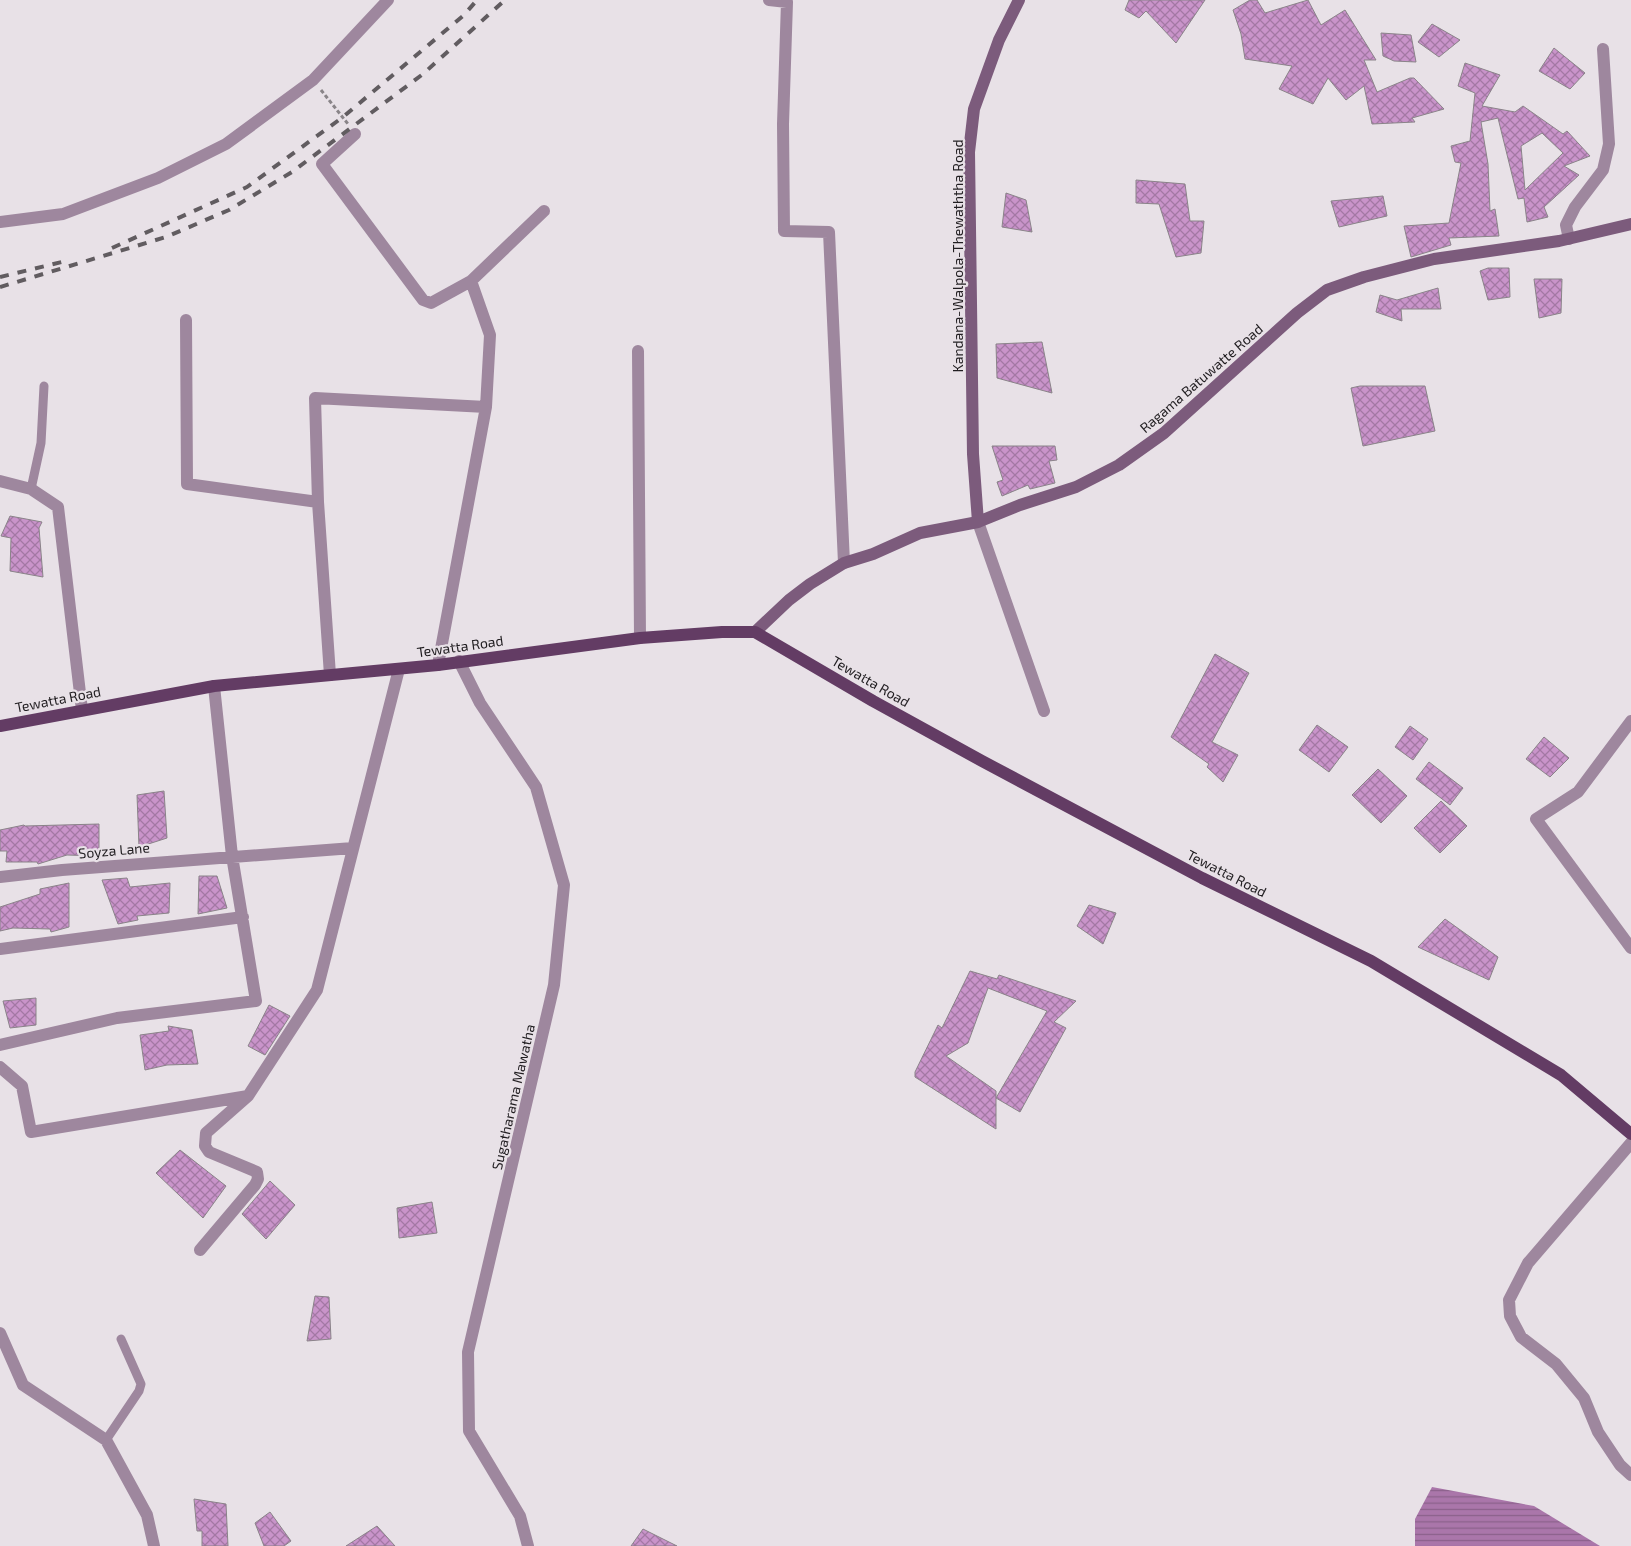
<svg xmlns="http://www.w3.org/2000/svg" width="1631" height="1546" viewBox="0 0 1631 1546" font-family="'Exo 2',sans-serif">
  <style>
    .water { fill: url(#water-rules) }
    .building { fill: url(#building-cross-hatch); stroke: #8a8389; fill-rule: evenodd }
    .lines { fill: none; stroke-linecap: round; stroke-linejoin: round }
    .path { stroke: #898488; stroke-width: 3; stroke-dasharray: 4 2.5; stroke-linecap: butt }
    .lane { stroke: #9e879e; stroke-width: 9 }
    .street { stroke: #9e879e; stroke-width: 12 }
    .secondary { stroke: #7c5b7c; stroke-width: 12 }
    .primary { stroke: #633c64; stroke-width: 12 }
    .rail { stroke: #615c60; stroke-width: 4; stroke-dasharray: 9 9; stroke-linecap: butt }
    .labels { text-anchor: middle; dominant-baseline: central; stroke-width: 4.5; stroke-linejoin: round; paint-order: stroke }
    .street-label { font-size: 14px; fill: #201d20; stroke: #e8e1e7 }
  </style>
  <defs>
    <pattern id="water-rules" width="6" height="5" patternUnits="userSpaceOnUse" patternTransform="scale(1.25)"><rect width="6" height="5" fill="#aa76aa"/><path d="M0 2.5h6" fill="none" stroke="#8a608a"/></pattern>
    <pattern id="building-cross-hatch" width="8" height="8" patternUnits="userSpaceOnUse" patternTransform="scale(1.25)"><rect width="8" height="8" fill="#c994ca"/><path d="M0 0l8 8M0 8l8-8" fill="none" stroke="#a378a4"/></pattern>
  </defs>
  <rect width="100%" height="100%" fill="#e8e1e7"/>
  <path class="water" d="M1432 1487 1534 1506 1600 1546H1415V1519Z"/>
  <path class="building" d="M1129 0H1205L1176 43 1146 11 1139 18 1125 10Z
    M1250 0H1257L1265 13 1308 0 1321 25 1345 10 1376 60H1364L1377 92 1410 78H1414L1444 109 1412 118 1415 122 1372 124 1364 86 1346 100 1328 78 1313 104 1279 89 1292 66 1245 59 1241 34 1233 10Z
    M1432 24 1460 40 1439 57 1418 42Z
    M1381 33 1411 35 1416 62 1394 61 1383 56Z
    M1554 48 1585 73 1570 89 1539 71Z
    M1465 63 1500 75 1482 106 1515 112 1523 106 1563 134 1567 131 1590 156 1564 166 1579 175 1544 207 1548 217 1527 222 1524 198 1518 199 1498 118 1481 122 1488 164 1490 211 1495 209 1499 236 1449 238 1451 245 1411 257 1404 226 1449 223 1461 163 1455 162 1451 146 1470 141 1475 93 1458 86ZM1542 133 1563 153 1525 190 1521 146Z
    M1136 180 1185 184 1190 221H1204L1201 253 1176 257 1159 204 1136 203Z
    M1006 193 1026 200 1032 232 1002 227Z
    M1383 196 1387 216 1339 227 1331 201Z
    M1488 268H1509L1510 297 1488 300 1480 271Z
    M1534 279H1562L1561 313 1539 318Z
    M1438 288 1441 309H1401L1402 321 1376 312 1380 295 1397 300Z
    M1042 342 1052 393 997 378 996 344Z
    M1360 386H1425L1435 431 1363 446 1351 388Z
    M992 446H1055L1057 460 1049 461 1055 483 1030 489 1028 485 1002 496 997 482 1003 480Z
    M10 516 42 522 39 528 43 577 10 571 11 538 1 536Z
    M1215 654 1249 673 1212 742 1238 755 1223 782 1207 767 1209 764 1171 737Z
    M1317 725 1348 747 1329 772 1299 750Z
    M1410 726 1428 739 1413 760 1395 747Z
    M1544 737 1569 758 1550 777 1526 759Z
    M1429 762 1463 788 1450 805 1416 779Z
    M1378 769 1407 796 1381 823 1352 795Z
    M164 791 167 838 139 847 137 795Z
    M1441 801 1467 826 1440 853 1414 828Z
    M99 824V856L67 855 38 864 37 862H6L7 851H0V830L24 825 25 826Z
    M199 876H217L227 908 198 914Z
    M127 878 130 887 170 883 169 913 137 916 138 920 118 924 102 880Z
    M69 883V927L51 932 50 929 13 928 0 931V907L40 894V889Z
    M1089 905 1116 913 1103 944 1077 926Z
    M1445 919 1498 957 1489 980 1418 947Z
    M970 971 997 979 999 975 1076 1001 1054 1022 1066 1028 1020 1112 996 1098 1047 1011 988 988 968 1043 946 1056 996 1091V1129L915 1077V1072L938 1025 942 1028Z
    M36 998V1025L10 1028 3 1001Z
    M269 1005 290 1016 265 1055 248 1046Z
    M168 1026 192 1030 198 1064 167 1065 145 1070 140 1035 169 1031Z
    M180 1150 226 1186 203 1218 156 1173Z
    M270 1181 295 1205 266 1239 242 1214Z
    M432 1202 437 1233 399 1238 397 1208Z
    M315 1296 329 1297 331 1339 307 1341Z
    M194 1499 226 1504 228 1546H202V1531H197Z
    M270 1512 291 1541 284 1546H264L255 1523Z
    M377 1526 395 1546H346Z
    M643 1529 677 1546H631Z"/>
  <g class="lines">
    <path class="path" d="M321 90 348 124"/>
    <path class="lane" d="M31 489 41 443 44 386
      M106 1440 139 1391 141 1384 121 1339"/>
    <path class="street" d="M769 0 787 2 783 124 784 231 829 232 844 563
      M355 134 322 164 423 300 431 303 471 281 490 335 486 407 438 665
      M0 222 63 214 158 178 226 144 313 80 388 0
      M1569 239 1566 225 1575 207 1603 170 1609 144 1603 49
      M471 281 544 211
      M186 320 187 484 318 502 330 675
      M638 351 640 638
      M0 481 31 489 58 507 82 710
      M318 502 315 398 486 407
      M978 522 1044 711
      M459 661 480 703 536 787 564 885 554 985 468 1352 469 1431 520 1516 528 1546
      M1631 721 1578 792 1536 819 1631 948
      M0 877 62 870 353 848
      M0 949 243 917
      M0 1045 117 1018 256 1001 232 856 214 686
      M0 1067 22 1086 31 1132 248 1096 317 990 399 669
      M1631 1143 1528 1263 1509 1300 1510 1316 1521 1337 1556 1364 1584 1398 1598 1432 1620 1465 1631 1475
      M200 1250 255 1185 258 1179 257 1172 209 1152 205 1146 206 1133 248 1096
      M0 1333 23 1385 106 1440 147 1515 154 1546"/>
    <path class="secondary" d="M978 522 973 454 969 152 974 109 999 40 1019 0
      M755 632 789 600 810 584 844 563 873 554 920 533 978 522 1020 505 1076 487 1119 465 1164 433 1297 313 1327 290 1364 277 1434 259 1559 241 1631 224"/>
    <path class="primary" d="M0 726 214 686 438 665 640 638 722 632H755L873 701 982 761 1202 878 1371 961 1561 1075 1631 1134"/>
    <path class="rail" d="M112 248 247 187 343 117 464 15 477 0
      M0 277 66 261
      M0 287 166 237 229 210 292 172 423 74 505 0"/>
  </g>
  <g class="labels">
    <g class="street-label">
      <text transform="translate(957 256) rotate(-90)">Kandana-Walpola-Thewaththa Road</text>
      <text transform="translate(1201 378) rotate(-41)">Ragama Batuwatte Road</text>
      <text transform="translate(460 646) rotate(-8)">Tewatta Road</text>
      <text transform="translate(871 681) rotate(30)">Tewatta Road</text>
      <text transform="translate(58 699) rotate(-11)">Tewatta Road</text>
      <text transform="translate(114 850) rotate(-5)">Soyza Lane</text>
      <text transform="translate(1227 873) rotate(27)">Tewatta Road</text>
      <text transform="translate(513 1097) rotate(-77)">Sugatharama Mawatha</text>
    </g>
  </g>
</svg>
